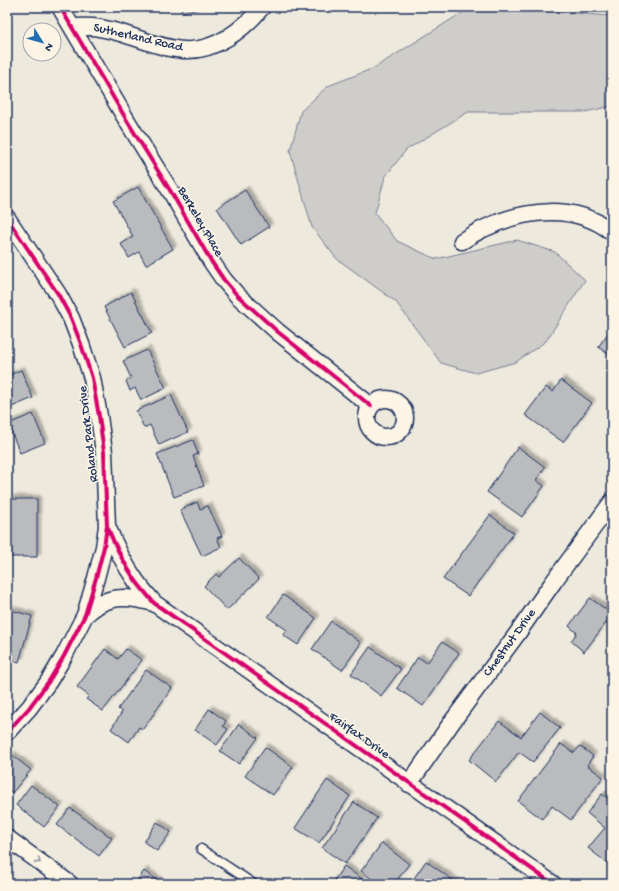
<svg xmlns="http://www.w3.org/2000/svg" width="619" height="891" viewBox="0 0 619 891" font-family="'Gochi Hand',sans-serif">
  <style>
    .green { fill: #cfcdca; stroke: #757e94 }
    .building { fill: #babbbe; stroke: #1b2f5e; filter: url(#shadow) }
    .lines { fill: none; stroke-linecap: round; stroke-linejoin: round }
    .service-casing { stroke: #1b2f5e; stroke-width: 11 }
    .minor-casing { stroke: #1b2f5e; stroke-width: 19 }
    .service { stroke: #fcf5e5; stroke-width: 8 }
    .minor { stroke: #fcf5e5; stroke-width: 16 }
    .cycleway-casing { stroke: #fcf5e5; stroke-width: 6 }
    .cycleway { stroke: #d6006c; stroke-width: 4 }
    .oneway { stroke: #8c92a2 }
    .labels { text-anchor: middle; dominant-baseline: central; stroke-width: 3; stroke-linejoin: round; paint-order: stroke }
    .street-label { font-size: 13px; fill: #1b2f5e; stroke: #fcf5e5 }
  </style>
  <defs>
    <filter id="shadow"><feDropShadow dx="3.5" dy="-3.5" stdDeviation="1" flood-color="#0004"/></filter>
  </defs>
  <rect width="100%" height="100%" fill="#eee9dd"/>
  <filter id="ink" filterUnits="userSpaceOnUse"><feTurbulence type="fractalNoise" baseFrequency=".025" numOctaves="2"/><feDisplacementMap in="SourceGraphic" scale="8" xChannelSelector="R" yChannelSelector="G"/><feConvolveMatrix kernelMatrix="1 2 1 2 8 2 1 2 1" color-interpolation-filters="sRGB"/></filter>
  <g filter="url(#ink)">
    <path class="green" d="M471 7H502L610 16 612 17V106L585 112H468L406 150 385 177 375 213 397 241 436 259 517 240 555 252 585 280 546 341 516 362 476 373 441 363 396 302 336 258 312 227 290 151 301 111 328 86 374 68Z"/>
    <path class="building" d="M181 7H199V9L182 12Z
      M138 187 173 249 146 265 139 252 129 258 121 244 133 237 113 201Z
      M245 190 269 227 241 245 217 208Z
      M131 292 152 333 125 347 104 307Z
      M612 328V357L598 347Z
      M147 350 166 388 141 400 135 388 130 391 126 381 131 378 123 361Z
      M21 370 33 398 7 409V376Z
      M561 380 592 403 563 442 525 415 546 387 553 392Z
      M171 395 188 432 159 445 150 425 144 428 136 411Z
      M33 414 45 443 20 453 8 424Z
      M193 440 198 454 193 456 204 486 174 497 157 454Z
      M518 447 545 467 536 480 544 486 522 517 487 492Z
      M9 499H37V557H10V551H7V534H9Z
      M197 502 200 509 208 506 222 536 217 538 221 547 202 556 180 510Z
      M490 515 514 533 468 596 443 579Z
      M239 558 259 579 227 610 204 586 216 574 219 577Z
      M283 595 316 618 298 645 283 635 287 630 268 617Z
      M590 598 612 614V615L584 652 571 641 577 633 569 626Z
      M7 609 32 616 19 662 7 659Z
      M331 621 361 643 342 670 312 649Z
      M442 642 459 653 423 706 397 688 418 657 427 663Z
      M370 647 401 669 381 696 351 674Z
      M105 649 118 659 126 649 142 660 103 711 86 699 89 696 77 687Z
      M146 670 172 688 143 729 139 727 129 742 111 729 122 712 118 709Z
      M209 709 226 721 223 726 228 729 217 745 195 730Z
      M540 712 560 728 533 762 519 752 496 782 469 760 499 721 521 737Z
      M239 724 258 738 239 764 220 751Z
      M561 744 574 753 580 746 593 756 587 765 603 777 571 820 552 806 542 819 518 801Z
      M265 747 293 767 273 795 245 776Z
      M12 755 31 770 12 793 7 788V761Z
      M327 780 350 796 319 843 295 828Z
      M31 785 60 807 44 827 16 805Z
      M602 794 612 802V867L588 848 605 828 587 813Z
      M354 802 377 818 345 864 322 848Z
      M70 808 112 838 99 856 57 825Z
      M157 822 171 832 157 851 144 842Z
      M382 843 409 864 394 884H378L361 871Z
      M426 861 458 884H410Z
      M344 866 362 879 359 884H333L332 883Z
      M144 871 163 884H135Z"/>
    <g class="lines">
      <defs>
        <path id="service" d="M201 849 254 884"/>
        <path id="minor" d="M60 7 129 124 171 192 211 261 224 280 237 295 278 332 371 406
          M72 27C81 27 90 26 99 28 128 32 155 48 184 50 215 52 244 29 262 7
          M7 218 58 294 71 318 81 344 92 378 99 416 104 452 107 526 104 547 96 578 85 615 64 656 49 681 29 708 7 732
          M462 241C469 237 476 232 483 229 524 209 575 203 612 232
          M367 418a19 19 0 1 1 38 0a19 19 0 1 1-38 0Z
          M107 526C115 546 124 564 136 581 142 589 148 596 154 603L553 884
          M85 615C89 612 93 608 98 605 116 594 135 598 154 603
          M409 784 452 722 517 634 554 581 612 502
          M7 838 70 884"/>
      </defs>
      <use href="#service" class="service-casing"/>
      <use href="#minor" class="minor-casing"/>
      <use href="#service" class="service"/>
      <use href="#minor" class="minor"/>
      <defs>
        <path id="cycleway" d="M60 7 129 124 171 192 211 261 224 280 237 295 278 332 371 406
          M7 218 58 294 71 318 81 344 92 378 99 416 104 452 107 526 104 547 96 578 85 615 64 656 49 681 29 708 7 732
          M107 526C115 546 124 564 136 581 142 589 148 596 154 603L553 884"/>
      </defs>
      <use href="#cycleway" class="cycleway-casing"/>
      <use href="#cycleway" class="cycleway"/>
    </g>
    <defs><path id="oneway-chevron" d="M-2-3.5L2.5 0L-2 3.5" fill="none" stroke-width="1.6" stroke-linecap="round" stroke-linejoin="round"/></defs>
    <use class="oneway" href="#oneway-chevron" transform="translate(38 861) rotate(36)"/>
  </g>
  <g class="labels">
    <g class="street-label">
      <text transform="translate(138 38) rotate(13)">Sutherland Road</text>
      <text transform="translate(200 222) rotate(60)">Berkeley Place</text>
      <text transform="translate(89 434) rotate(-97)">Roland Park Drive</text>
      <text transform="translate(510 643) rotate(-54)">Chestnut Drive</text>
      <text transform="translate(359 736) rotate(35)">Fairfax Drive</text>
    </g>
  </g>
  <rect width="619" height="891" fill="none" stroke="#fcf5e5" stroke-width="24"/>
  <rect x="12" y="12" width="595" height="867" fill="none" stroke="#1b2f5e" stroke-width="1.5" filter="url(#ink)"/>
  <g transform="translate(42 42) rotate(127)"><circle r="19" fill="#fcf5e5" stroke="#a2a6af"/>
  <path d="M0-3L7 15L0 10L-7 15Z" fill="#1f6fb2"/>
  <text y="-6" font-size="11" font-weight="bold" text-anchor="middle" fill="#1b2f5e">N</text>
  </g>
</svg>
